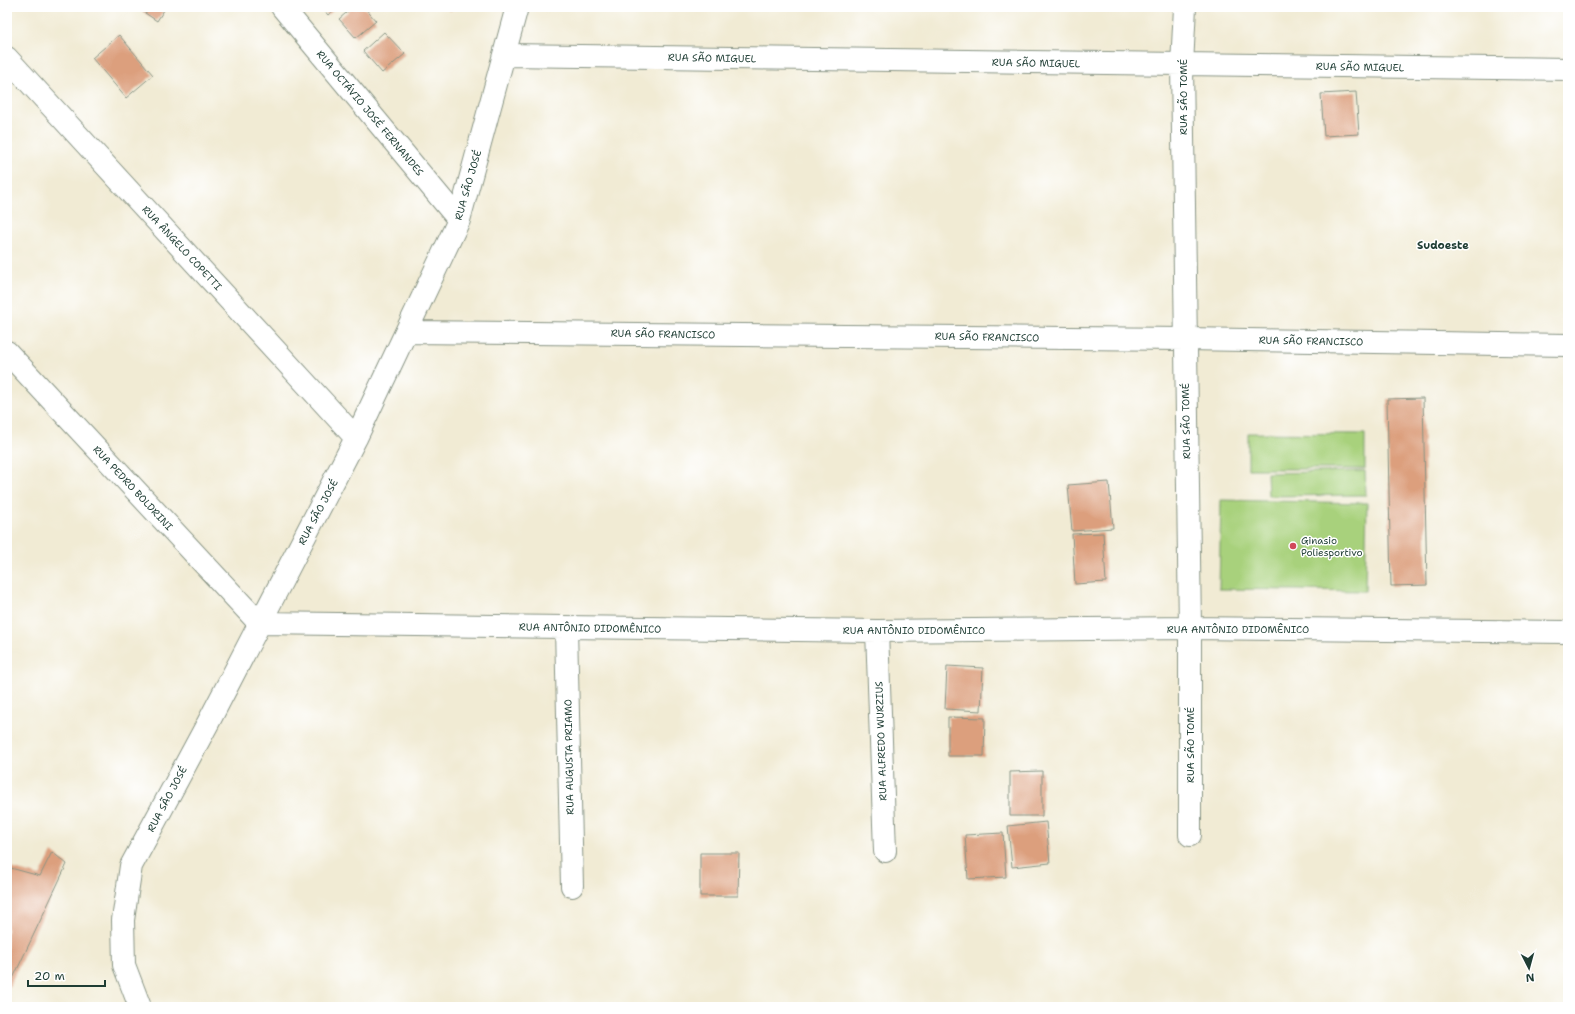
<svg xmlns="http://www.w3.org/2000/svg" width="1575" height="1014" viewBox="0 0 1575 1014" font-family="'Shantell Sans',sans-serif">
  <style>
    .green { fill: #a8d17c; stroke: #648758 }
    .building { fill: #dc9f7d }
    .lines { fill: none; stroke-linecap: round; stroke-linejoin: round }
    .minor-casing { stroke: #889484; stroke-width: 24 }
    .minor { stroke: #fff; stroke-width: 22 }
    .poi-dot { fill: #d1495b; stroke: #fff; stroke-width: 1.5 }
    .labels { text-anchor: middle; dominant-baseline: central; stroke-width: 3; stroke-linejoin: round; paint-order: stroke }
    .street-label { font-size: 10px; fill: #1f3d34; stroke: #fff }
    .poi-label { font-size: 10px; fill: #1f3d34; stroke: #fff; text-anchor: start }
    .neighbourhood-label { font-size: 11px; font-weight: bold; fill: #1f3d34; stroke: #fff }
  </style>
  <rect width="100%" height="100%" fill="#fff"/>
  <filter id="ink" filterUnits="userSpaceOnUse"><feTurbulence type="fractalNoise" baseFrequency=".025" numOctaves="2"/><feDisplacementMap in="SourceGraphic" scale="8" xChannelSelector="R" yChannelSelector="G"/><feConvolveMatrix kernelMatrix="1 2 1 2 8 2 1 2 1" color-interpolation-filters="sRGB"/></filter>
  <filter id="wash" filterUnits="userSpaceOnUse"><feTurbulence type="fractalNoise" baseFrequency=".012" numOctaves="4" result="noise"/><feDisplacementMap in="SourceGraphic" scale="16" xChannelSelector="R" yChannelSelector="G"/><feGaussianBlur stdDeviation="0.9" result="paint"/><feColorMatrix in="noise" values="0 0 0 0 0 0 0 0 0 0 0 0 0 0 0 0 0 1.4 0 .05"/><feComposite in="paint" operator="in"/></filter>
  <g filter="url(#wash)">
    <rect width="100%" height="100%" fill="#f1ebd4"/>
    <path class="green" d="M1248 433 1365 434V469H1248Z
      M1365 471 1366 495 1268 496 1267 473Z
      M1221 500 1367 503 1365 591 1219 589Z"/>
    <g id="blocks">
      <path class="building" d="M136 7H166L157 21Z
        M321 7H337L328 15Z
        M353 7H364L376 21 356 38 339 19Z
        M447 7H455L450 11Z
        M384 32 405 54 382 73 363 51Z
        M119 35 153 75 126 98 92 58Z
        M1356 92 1359 134 1324 136 1321 94Z
        M1423 398 1427 585 1391 586 1387 399Z
        M1109 482 1113 528 1072 531 1068 485Z
        M1103 533 1106 582 1075 584 1072 534Z
        M947 666 983 668 981 711 945 709Z
        M948 717 985 718 984 756H948Z
        M1042 771V816H1010V772Z
        M1046 822 1050 863 1012 867 1008 826Z
        M1003 833 1006 877 968 879 965 835Z
        M52 852 67 864 7 991V867L40 876Z
        M700 853H739L738 896H700Z"/>
    </g>
  </g>
  <g filter="url(#ink)">
    <use href="#blocks" fill-opacity="0" stroke="#889484" stroke-width="1"/>
    <g class="lines">
      <defs>
        <path id="minor" d="M282 7 459 220
          M1185 7 1182 65 1190 628V835
          M505 55 1568 69
          M7 58 356 438
          M406 332 1185 339 1568 345
          M7 352 259 623 877 631 1190 628 1568 632
          M566 628 572 886
          M877 631 885 851
          M140 1007 124 965 123 920 131 866 208 723 356 438 459 220 517 7"/>
      </defs>
      <use href="#minor" class="minor-casing"/>
      <use href="#minor" class="minor"/>
    </g>
  </g>
  <circle class="poi-dot" cx="1293" cy="546" r="4"/>
  <g class="labels">
    <g class="street-label">
      <text transform="translate(712 58) rotate(1)">RUA SÃO MIGUEL</text>
      <text transform="translate(1036 63) rotate(1)">RUA SÃO MIGUEL</text>
      <text transform="translate(1360 67) rotate(1)">RUA SÃO MIGUEL</text>
      <text transform="translate(1183 97) rotate(-90)">RUA SÃO TOMÉ</text>
      <text transform="translate(370 113) rotate(50)">RUA OCTÁVIO JOSÉ FERNANDES</text>
      <text transform="translate(468 185) rotate(-74)">RUA SÃO JOSÉ</text>
      <text transform="translate(182 248) rotate(47)">RUA ÂNGELO COPETTI</text>
      <text transform="translate(663 334) rotate(1)">RUA SÃO FRANCISCO</text>
      <text transform="translate(987 337) rotate(1)">RUA SÃO FRANCISCO</text>
      <text transform="translate(1311 341) rotate(1)">RUA SÃO FRANCISCO</text>
      <text transform="translate(1186 421) rotate(-91)">RUA SÃO TOMÉ</text>
      <text transform="translate(133 488) rotate(47)">RUA PEDRO BOLDRINI</text>
      <text transform="translate(318 512) rotate(-62)">RUA SÃO JOSÉ</text>
      <text transform="translate(590 628) rotate(1)">RUA ANTÔNIO DIDOMÊNICO</text>
      <text x="1238" y="629">RUA ANTÔNIO DIDOMÊNICO</text>
      <text x="914" y="630">RUA ANTÔNIO DIDOMÊNICO</text>
      <text transform="translate(881 741) rotate(-92)">RUA ALFREDO WURZIUS</text>
      <text transform="translate(1190 745) rotate(-90)">RUA SÃO TOMÉ</text>
      <text transform="translate(569 757) rotate(-91)">RUA AUGUSTA PRIAMO</text>
      <text transform="translate(167 799) rotate(-62)">RUA SÃO JOSÉ</text>
    </g>
    <g class="poi-label">
      <text x="1301" y="540">Ginasio<tspan x="1301" dy="12">Poliesportivo</tspan></text>
    </g>
    <g class="neighbourhood-label">
      <text x="1443" y="245">Sudoeste</text>
    </g>
  </g>
  <rect width="1575" height="1014" fill="none" stroke="#fff" stroke-width="24"/>
  <g transform="translate(1529 968) rotate(174)" stroke="#ffffff" stroke-width="3" paint-order="stroke">
  <path d="M0-3L7 15L0 10L-7 15Z" fill="#1f3d34"/>
  <text y="-6" font-size="11" font-weight="bold" text-anchor="middle" fill="#1f3d34">N</text>
  </g>
  <path d="M28 980v6h77v-6" fill="none" stroke="#1f3d34" stroke-width="2"/>
  <text x="34" y="980" font-size="12" fill="#1f3d34" stroke="#ffffff" stroke-width="3" paint-order="stroke">20 m</text>
</svg>
